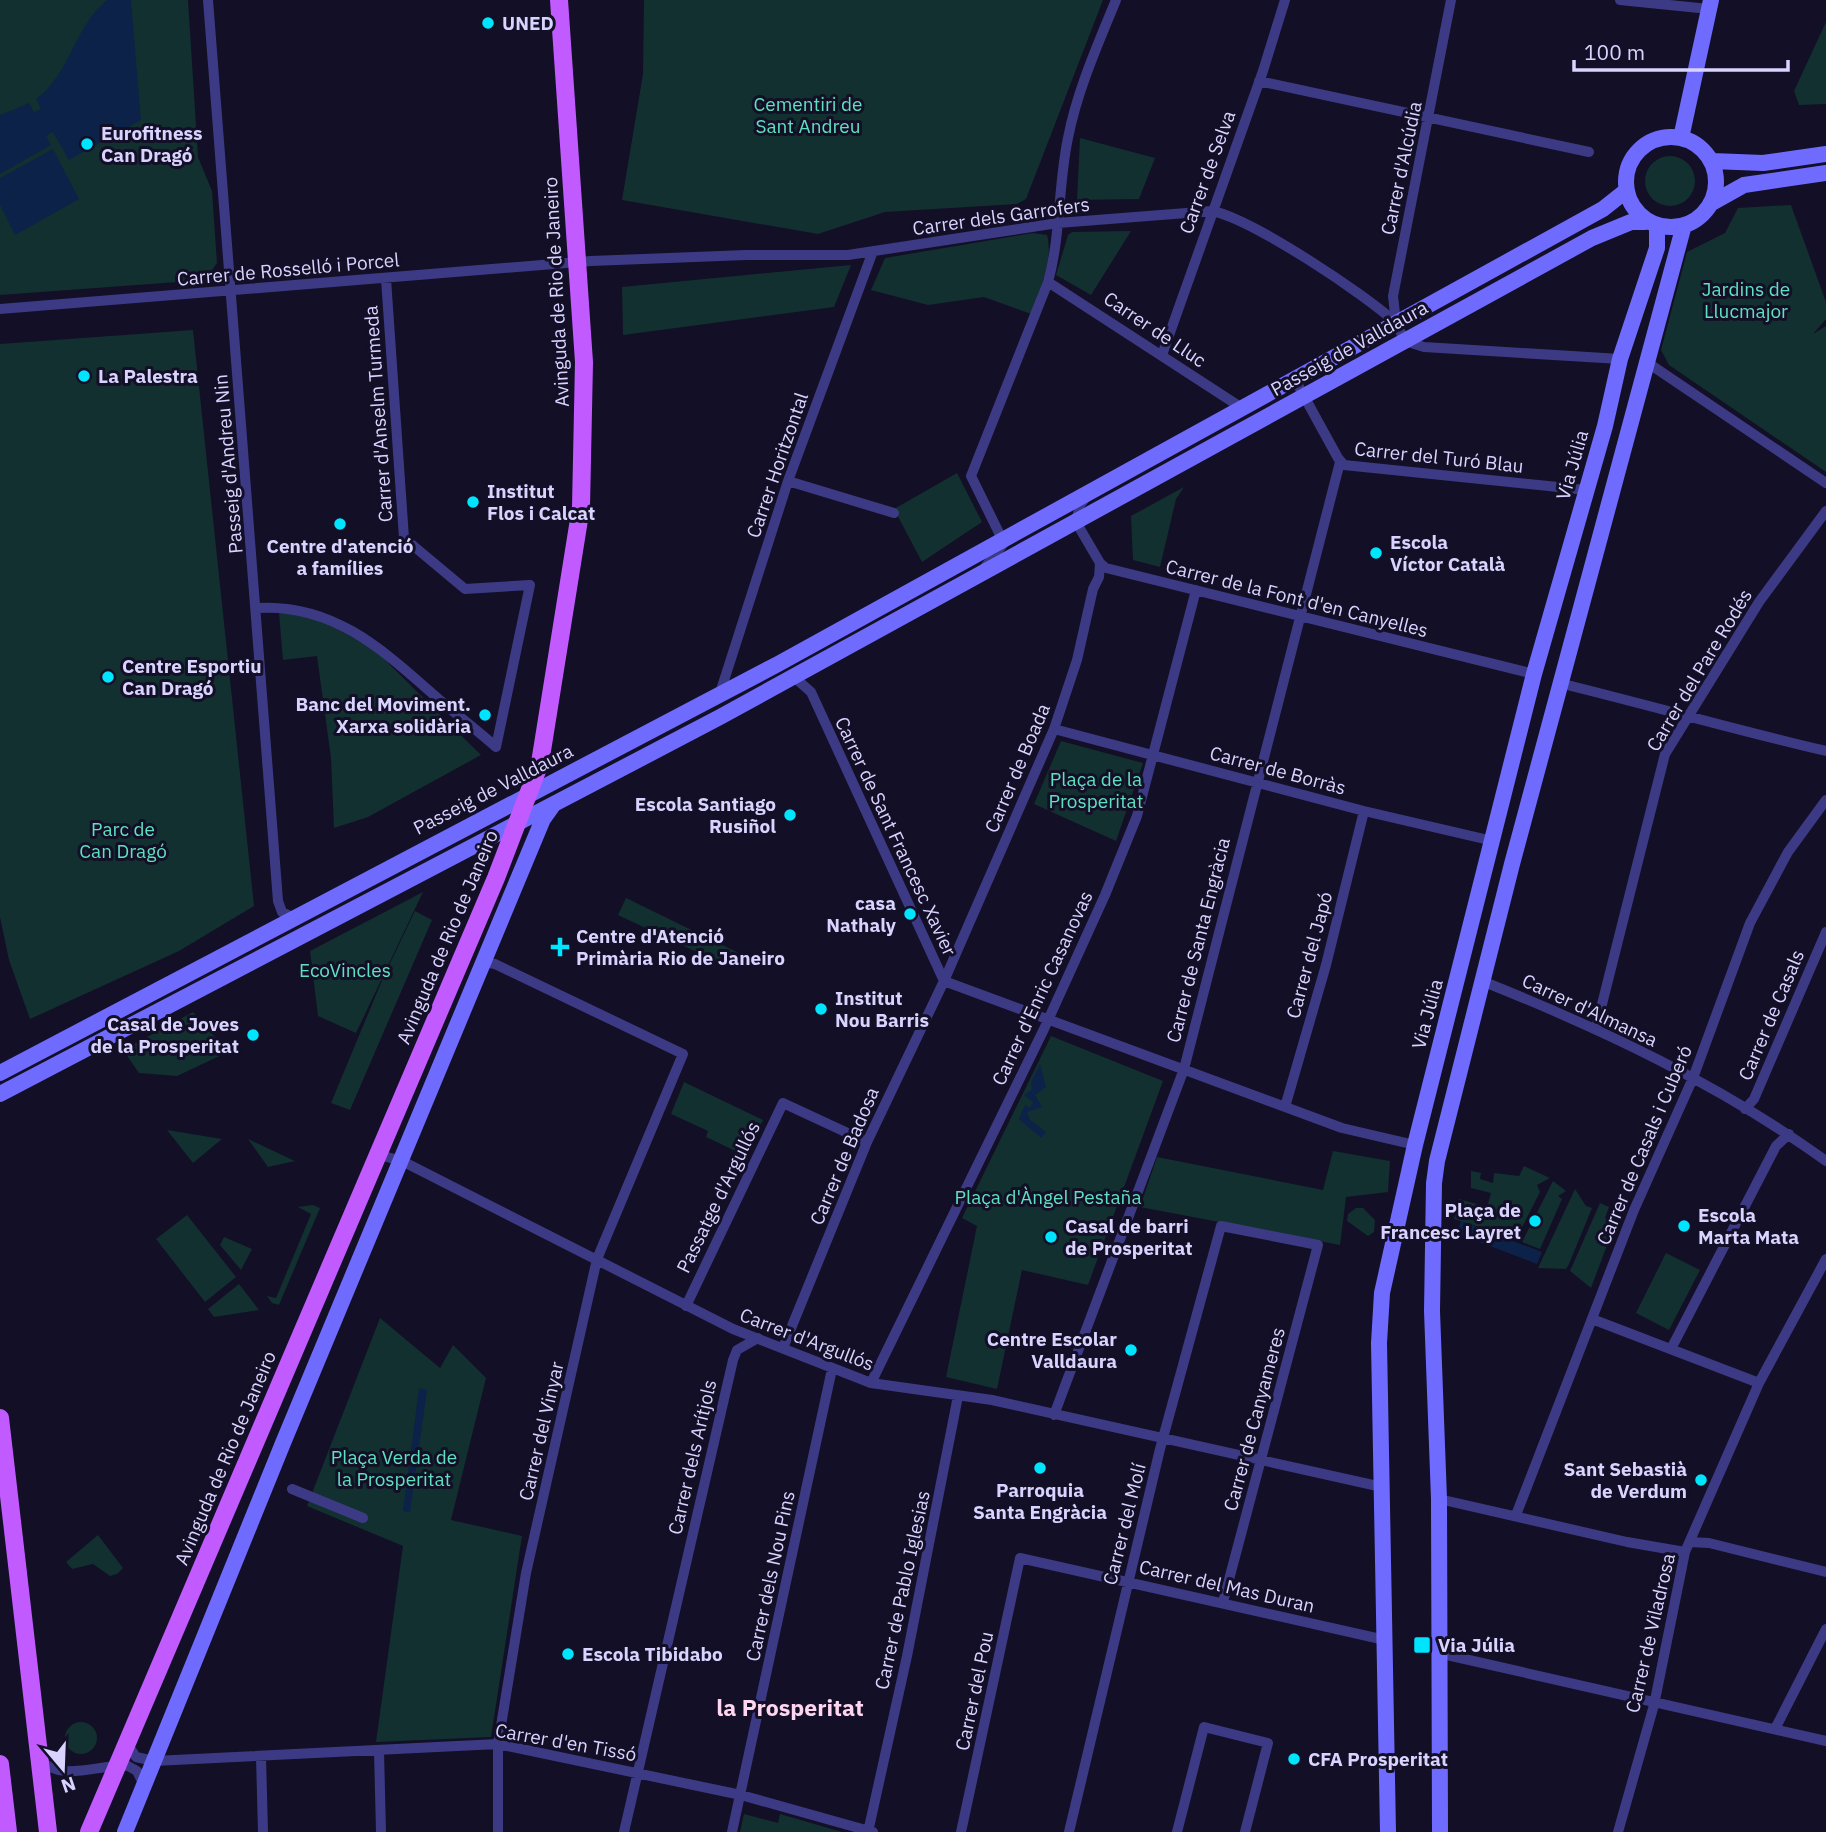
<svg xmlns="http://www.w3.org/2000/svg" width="1826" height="1832" viewBox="0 0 1826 1832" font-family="'IBM Plex Sans',sans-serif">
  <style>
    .green { fill: #12302f }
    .water { fill: #0c2248 }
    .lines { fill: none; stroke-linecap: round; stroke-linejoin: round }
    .street { stroke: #3d3a85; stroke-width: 10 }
    .secondary { stroke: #6f6bff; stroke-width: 16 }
    .primary { stroke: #c25bff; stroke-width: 18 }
    .poi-dot { fill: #00e5ff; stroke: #130f26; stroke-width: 2.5 }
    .labels { text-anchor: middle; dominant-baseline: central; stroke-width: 6; stroke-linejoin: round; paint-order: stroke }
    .poi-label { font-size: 19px; font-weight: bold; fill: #d9d4ff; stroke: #130f26; text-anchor: start }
    .park-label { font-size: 19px; fill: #5fe0c0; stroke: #130f26 }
    .street-label { font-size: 19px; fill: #d9d4ff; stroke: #130f26 }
    .quarter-label { font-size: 23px; font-weight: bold; fill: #ffd6f0; stroke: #130f26 }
  </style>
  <rect width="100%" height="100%" fill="#130f26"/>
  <path class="green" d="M0 0H188L198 157 212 191 217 263 205 280 0 295Z
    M644 0H1103L1026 199 1017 204 885 212 818 234 622 200 643 74Z
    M1826 22V104L1799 105 1794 91Z
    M1080 138 1155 158 1139 199 1077 200Z
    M1645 181a25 25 0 1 1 50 0a25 25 0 1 1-50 0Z
    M1791 205 1826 302V319L1813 334 1826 326V472L1669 365 1661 350 1687 252 1725 233 1738 208Z
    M1131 231 1091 295 1056 275 1068 235 1072 232Z
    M1033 233 1047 235C1054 261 1039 289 1031 314L984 297 928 305 871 290 885 258Z
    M851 265 834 307 623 335 622 287Z
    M193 330 254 906 179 951 30 1019 9 960 0 917V344Z
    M957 473 982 522 922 562 894 509Z
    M1184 487 1176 499 1160 567 1133 560 1131 516Z
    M279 613 314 615 375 650 481 755 368 817 334 828 331 758 317 656 283 660Z
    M1061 741 1143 763 1116 841 1034 804Z
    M423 892 356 1033 318 1016 310 951Z
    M626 898 751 959 718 962 618 915Z
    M415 911 432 920 350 1110 331 1103 383 978Z
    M193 1012 228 1052 177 1076 139 1073 123 1050Z
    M1051 1036 1163 1081 1088 1285 1022 1270 997 1389 946 1377 977 1226 962 1218Z
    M684 1082 763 1120 746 1156 706 1137 708 1131 671 1114Z
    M167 1130 222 1139 193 1163Z
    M248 1139 295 1161 268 1167Z
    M1333 1151 1390 1161 1388 1192 1346 1197 1340 1245 1140 1207 1157 1157 1323 1190Z
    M1524 1166 1550 1178 1537 1185 1540 1192 1516 1239 1454 1219 1459 1199 1487 1207 1491 1193 1471 1188V1171L1481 1173 1480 1179 1493 1183 1494 1173 1519 1176Z
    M1553 1181 1566 1191 1558 1196 1562 1199 1540 1249 1522 1242Z
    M1575 1189 1586 1206 1592 1208 1569 1264 1566 1269 1538 1268Z
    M1600 1203 1609 1207 1605 1218 1615 1224 1591 1288 1570 1271Z
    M313 1205 320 1208 279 1305 272 1303 267 1296 276 1298 311 1214 298 1207Z
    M1356 1208H1363L1375 1220 1374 1232 1368 1236 1347 1221 1348 1214Z
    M187 1215 236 1277 205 1302 156 1239Z
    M224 1237 252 1249 241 1270 220 1245Z
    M1666 1253 1700 1270 1669 1330 1636 1313Z
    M239 1284 259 1310 214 1317 208 1309Z
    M380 1318 440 1368 453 1345 486 1378 451 1520 522 1536 491 1737 376 1742 403 1546 307 1506Z
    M98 1535 123 1568 117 1574 110 1576 93 1564 72 1569 66 1562Z
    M65 1738a16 16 0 1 1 32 0a16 16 0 1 1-32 0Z
    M744 1814 778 1823 780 1814 842 1832H740Z"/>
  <path class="water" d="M107 0H131L141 120 69 160 53 132 46 136 51 145 0 174V115L29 103 34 112 41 109 36 99C71 73 73 28 107 0Z
    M53 149 79 199 15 235 0 205V178Z
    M1040 1064 1046 1087 1035 1095 1042 1107 1027 1112 1030 1120 1046 1132 1041 1138 1019 1119 1025 1105 1030 1108 1033 1102 1024 1095 1032 1090 1031 1082Z
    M1461 1221 1542 1252 1537 1264 1456 1233Z
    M419 1388 427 1390 410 1512 403 1511Z"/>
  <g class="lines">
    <path class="street" d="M208 0 278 901 282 912 292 917
      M1451 0 1393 296 1396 323 1405 341 1424 347 1620 359
      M1620 0 1709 9
      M1259 81 1589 152
      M1048 282 1242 408
      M0 309 591 261 746 255H848L1058 223 1212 211C1252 219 1365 294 1396 323
      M1162 355 1263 71 1285 0
      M1648 363 1826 483
      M1290 382 1299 387 1338 458 1344 465 1587 490
      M788 481 894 513
      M1087 496 1080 505 1076 522 1100 563 1106 568 1534 674
      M985 567 1004 543 971 476 1048 282C1061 235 1058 185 1068 138 1077 91 1098 44 1116 0
      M257 608C332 603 382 649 434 695 454 713 476 729 496 747L530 585 465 589 404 538 386 279
      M794 677 811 692 944 981 1342 1128 1415 1145
      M1559 683C1649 705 1736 730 1826 751
      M720 693 788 481 873 251
      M1054 729 1364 811 1493 841
      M484 962 495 964 683 1054 597 1259 526 1573 498 1744V1832
      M1482 981C1602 1029 1721 1085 1826 1161
      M1596 1028 1665 754 1759 602 1826 511
      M1285 1107 1326 965 1364 811
      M1745 1109 1754 1099 1826 932
      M376 1154 402 1161 733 1329 871 1383 992 1400 1382 1487
      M686 1306 783 1103 867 1142
      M1592 1319 1759 1383
      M1672 1347 1776 1146 1789 1134
      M783 1348 867 1142 944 981 1054 729 1077 660 1093 589 1099 577 1100 563
      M871 1383 1044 1029 1105 895 1137 816 1196 590
      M1054 1415 1184 1069 1340 462
      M292 1489 363 1518
      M1439 1499 1627 1542 1685 1552
      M1516 1515 1634 1210 1693 1078 1750 923 1788 852 1826 800
      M1690 1542 1709 1543 1826 1572
      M1438 1653 1826 1741
      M1775 1729 1826 1629
      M128 1745 136 1757 154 1761 498 1744 741 1795 873 1832
      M379 1751 381 1832
      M261 1757 263 1832
      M41 1760C61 1783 102 1763 128 1766L137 1771 144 1785
      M624 1832 733 1360 737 1350 758 1338
      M732 1832 832 1369
      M868 1832 907 1656 958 1396
      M961 1832 1020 1558 1385 1640
      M1069 1832 1160 1449 1221 1226 1318 1245 1223 1602
      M1177 1832 1204 1727 1268 1743 1245 1832
      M1618 1832 1654 1705 1685 1552 1759 1383 1826 1259"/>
    <path class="secondary" d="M1626 182a45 45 0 1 1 90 0a45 45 0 1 1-90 0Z
      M1681 138 1711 0
      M1712 161 1763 163 1826 154
      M1710 204 1744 185 1826 173
      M0 1073 778 664 1603 209 1627 190
      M0 1094 720 717 1592 238 1631 222H1645
      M125 1832 283 1443 543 819 553 805
      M1388 1832 1379 1343 1382 1293 1415 1145 1534 674 1605 426 1620 359 1657 248V226
      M1440 1832 1439 1499 1432 1311 1434 1183 1437 1161 1512 864 1684 225"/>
    <path class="primary" d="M0 1418 48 1832
      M0 1764 8 1832
      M89 1832 496 878 540 763 581 507 584 362 559 0"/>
  </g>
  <g class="poi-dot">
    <circle cx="488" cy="23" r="7"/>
    <circle cx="87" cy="144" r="7"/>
    <circle cx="84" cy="376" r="7"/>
    <circle cx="473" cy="502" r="7"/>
    <circle cx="340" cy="524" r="7"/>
    <circle cx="1376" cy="553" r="7"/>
    <circle cx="108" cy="677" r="7"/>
    <circle cx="485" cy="715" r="7"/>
    <circle cx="790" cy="815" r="7"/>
    <circle cx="910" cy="914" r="7"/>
    <path d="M556.5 936.5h7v7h7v7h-7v7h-7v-7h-7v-7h7z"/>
    <circle cx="821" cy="1009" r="7"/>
    <circle cx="253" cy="1035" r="7"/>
    <circle cx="1535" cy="1221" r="7"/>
    <circle cx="1684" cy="1226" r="7"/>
    <circle cx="1051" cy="1237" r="7"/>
    <circle cx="1131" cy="1350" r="7"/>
    <circle cx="1040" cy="1468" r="7"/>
    <circle cx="1701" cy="1480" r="7"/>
    <rect x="1413" y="1636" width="18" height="18" rx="3.5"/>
    <circle cx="568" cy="1654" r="7"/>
    <circle cx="1294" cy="1759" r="7"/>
  </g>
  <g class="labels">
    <g class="poi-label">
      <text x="502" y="23">UNED</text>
      <text x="101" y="133">Eurofitness<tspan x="101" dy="22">Can Dragó</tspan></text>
      <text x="98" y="376">La Palestra</text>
      <text x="487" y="491">Institut<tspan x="487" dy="22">Flos i Calcat</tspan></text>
      <text x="1390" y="542">Escola<tspan x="1390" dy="22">Víctor Català</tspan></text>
      <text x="340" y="546" text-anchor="middle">Centre d'atenció<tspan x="340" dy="22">a famílies</tspan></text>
      <text x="122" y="666">Centre Esportiu<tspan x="122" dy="22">Can Dragó</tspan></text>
      <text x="471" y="704" text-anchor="end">Banc del Moviment.<tspan x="471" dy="22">Xarxa solidària</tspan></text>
      <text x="776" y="804" text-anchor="end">Escola Santiago<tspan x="776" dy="22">Rusiñol</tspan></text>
      <text x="896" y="903" text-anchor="end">casa<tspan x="896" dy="22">Nathaly</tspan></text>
      <text x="576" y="936">Centre d'Atenció<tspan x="576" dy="22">Primària Rio de Janeiro</tspan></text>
      <text x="835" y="998">Institut<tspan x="835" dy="22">Nou Barris</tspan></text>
      <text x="239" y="1024" text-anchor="end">Casal de Joves<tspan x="239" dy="22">de la Prosperitat</tspan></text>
      <text x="1521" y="1210" text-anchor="end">Plaça de<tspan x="1521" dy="22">Francesc Layret</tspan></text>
      <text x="1698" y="1215">Escola<tspan x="1698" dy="22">Marta Mata</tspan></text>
      <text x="1065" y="1226">Casal de barri<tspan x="1065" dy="22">de Prosperitat</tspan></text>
      <text x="1117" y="1339" text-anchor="end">Centre Escolar<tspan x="1117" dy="22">Valldaura</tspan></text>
      <text x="1687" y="1469" text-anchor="end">Sant Sebastià<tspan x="1687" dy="22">de Verdum</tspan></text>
      <text x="1040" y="1490" text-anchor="middle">Parroquia<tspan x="1040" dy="22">Santa Engràcia</tspan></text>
      <text x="1438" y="1645">Via Júlia</text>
      <text x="582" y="1654">Escola Tibidabo</text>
      <text x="1308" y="1759">CFA Prosperitat</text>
    </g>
    <g class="park-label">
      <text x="808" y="104">Cementiri de<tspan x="808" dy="22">Sant Andreu</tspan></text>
      <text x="1746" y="289">Jardins de<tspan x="1746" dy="22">Llucmajor</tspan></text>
      <text x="1096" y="779">Plaça de la<tspan x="1096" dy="22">Prosperitat</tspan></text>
      <text x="123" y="829">Parc de<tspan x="123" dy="22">Can Dragó</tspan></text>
      <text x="345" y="970">EcoVincles</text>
      <text x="1048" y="1197">Plaça d'Àngel Pestaña</text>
      <text x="394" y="1457">Plaça Verda de<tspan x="394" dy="22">la Prosperitat</tspan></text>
    </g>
    <g class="street-label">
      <text transform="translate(1401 168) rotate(-78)">Carrer d'Alcúdia</text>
      <text transform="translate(1207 172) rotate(-70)">Carrer de Selva</text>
      <text transform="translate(1001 216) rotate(-8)">Carrer dels Garrofers</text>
      <text transform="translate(288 269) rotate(-5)">Carrer de Rosselló i Porcel</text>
      <text transform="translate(556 292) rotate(-93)">Avinguda de Rio de Janeiro</text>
      <text transform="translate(1155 329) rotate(34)">Carrer de Lluc</text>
      <text transform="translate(1349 348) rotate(-29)">Passeig de Valldaura</text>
      <text transform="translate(378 414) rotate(-94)">Carrer d'Anselm Turmeda</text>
      <text transform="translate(1439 457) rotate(6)">Carrer del Turó Blau</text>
      <text transform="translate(228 464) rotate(-95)">Passeig d'Andreu Nin</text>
      <text transform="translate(777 465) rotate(-71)">Carrer Horitzontal</text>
      <text transform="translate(1572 465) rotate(-74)">Via Júlia</text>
      <text transform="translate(1297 598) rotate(14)">Carrer de la Font d'en Canyelles</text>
      <text transform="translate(1699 670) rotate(-59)">Carrer del Pare Rodés</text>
      <text transform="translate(1017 768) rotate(-67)">Carrer de Boada</text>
      <text transform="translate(1278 770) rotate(15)">Carrer de Borràs</text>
      <text transform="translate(493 789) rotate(-27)">Passeig de Valldaura</text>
      <text transform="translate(896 836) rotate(65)">Carrer de Sant Francesc Xavier</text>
      <text transform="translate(447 937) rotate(-67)">Avinguda de Rio de Janeiro</text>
      <text transform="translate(1198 940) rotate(-76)">Carrer de Santa Engràcia</text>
      <text transform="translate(1309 955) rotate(-75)">Carrer del Japó</text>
      <text transform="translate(1042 988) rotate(-65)">Carrer d'Enric Casanovas</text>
      <text transform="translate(1590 1010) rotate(25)">Carrer d'Almansa</text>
      <text transform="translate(1427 1014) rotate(-75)">Via Júlia</text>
      <text transform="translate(1771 1015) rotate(-67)">Carrer de Casals</text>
      <text transform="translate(1644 1145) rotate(-67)">Carrer de Casals i Cuberó</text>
      <text transform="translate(844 1156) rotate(-67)">Carrer de Badosa</text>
      <text transform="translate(718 1197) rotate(-64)">Passatge d'Argullós</text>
      <text transform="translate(807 1339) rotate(21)">Carrer d'Argullós</text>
      <text transform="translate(1254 1419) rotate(-75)">Carrer de Canyameres</text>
      <text transform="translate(541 1431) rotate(-77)">Carrer del Vinyar</text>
      <text transform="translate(692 1457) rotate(-77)">Carrer dels Arítjols</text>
      <text transform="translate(225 1458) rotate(-67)">Avinguda de Rio de Janeiro</text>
      <text transform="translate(1124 1524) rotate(-76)">Carrer del Molí</text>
      <text transform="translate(770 1576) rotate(-78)">Carrer dels Nou Pins</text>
      <text transform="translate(1227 1586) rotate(13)">Carrer del Mas Duran</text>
      <text transform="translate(902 1590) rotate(-78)">Carrer de Pablo Iglesias</text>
      <text transform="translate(1650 1633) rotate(-77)">Carrer de Viladrosa</text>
      <text transform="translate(974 1691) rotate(-78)">Carrer del Pou</text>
      <text transform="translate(566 1742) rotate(10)">Carrer d'en Tissó</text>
    </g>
    <g class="quarter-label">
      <text x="790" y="1707">la Prosperitat</text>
    </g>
  </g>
  <g transform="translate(63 1769) rotate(161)" stroke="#130f26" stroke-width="5" paint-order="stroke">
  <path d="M0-5L12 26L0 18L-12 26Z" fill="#d9d4ff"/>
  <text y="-10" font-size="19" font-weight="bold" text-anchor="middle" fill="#d9d4ff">N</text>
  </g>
  <path d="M1574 60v10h214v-10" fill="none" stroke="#d9d4ff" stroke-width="3.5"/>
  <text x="1584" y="60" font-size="21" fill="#d9d4ff" stroke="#130f26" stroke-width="5" paint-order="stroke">100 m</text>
</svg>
